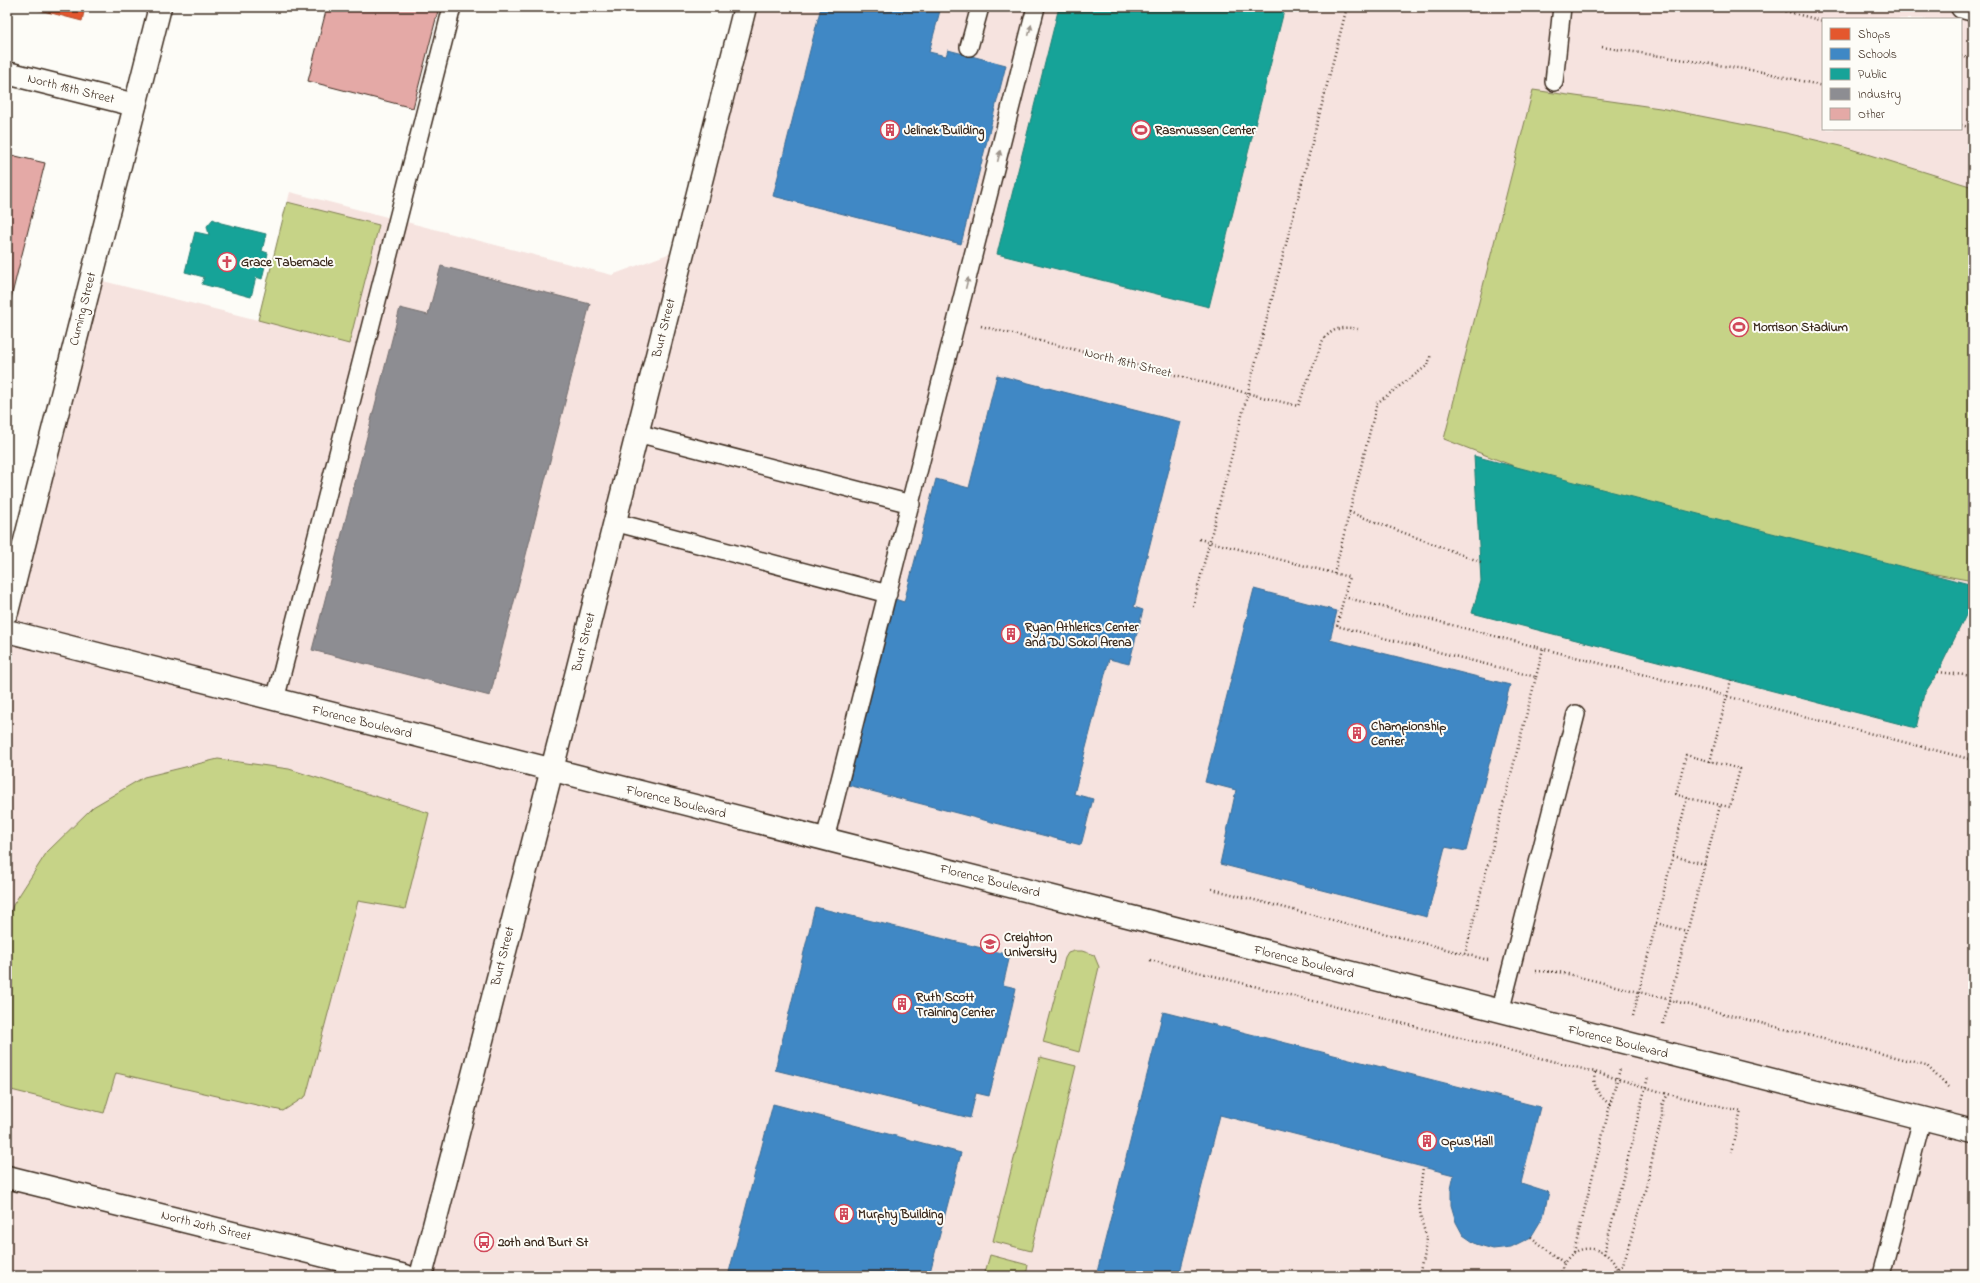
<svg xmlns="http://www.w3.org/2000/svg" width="1980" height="1283" viewBox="0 0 1980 1283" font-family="'Indie Flower',sans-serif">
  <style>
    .built { fill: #f6e3df; fill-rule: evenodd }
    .green { fill: #c6d387; stroke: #807e52 }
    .shops { fill: #e4572e; stroke: #b14a29 }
    .schools { fill: #3f88c5; stroke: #3e6c93 }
    .public { fill: #17a398; stroke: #227f73 }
    .industry { fill: #8d8d92; stroke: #746f6f }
    .building { fill: #e4a9a6; stroke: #3b2a1e }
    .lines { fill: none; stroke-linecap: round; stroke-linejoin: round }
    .service-casing { stroke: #3b2a1e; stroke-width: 20 }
    .minor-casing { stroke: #3b2a1e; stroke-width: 25 }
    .tertiary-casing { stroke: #3b2a1e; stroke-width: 25 }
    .secondary-casing { stroke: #3b2a1e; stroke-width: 25 }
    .trunk-casing { stroke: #3b2a1e; stroke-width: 25 }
    .path { stroke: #3b2a1e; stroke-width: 2.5; stroke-dasharray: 1 3; stroke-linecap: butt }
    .service { stroke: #fdfcf7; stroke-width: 17 }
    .minor { stroke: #fdfcf7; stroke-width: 22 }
    .tertiary { stroke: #fdfcf7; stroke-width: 22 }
    .secondary { stroke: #fdfcf7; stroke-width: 22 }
    .trunk { stroke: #fdfcf7; stroke-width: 22 }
    .oneway { fill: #9c938a }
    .labels { text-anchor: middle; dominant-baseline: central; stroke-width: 4; stroke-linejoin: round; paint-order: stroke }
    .street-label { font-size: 13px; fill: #3b2a1e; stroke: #fdfcf7 }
    .poi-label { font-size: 13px; font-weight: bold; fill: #3b2a1e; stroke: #fdfcf7; text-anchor: start }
  </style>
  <rect width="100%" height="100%" fill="#fdfcf7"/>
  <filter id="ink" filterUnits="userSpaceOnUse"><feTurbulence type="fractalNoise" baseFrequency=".025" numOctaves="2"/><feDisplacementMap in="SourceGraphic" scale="8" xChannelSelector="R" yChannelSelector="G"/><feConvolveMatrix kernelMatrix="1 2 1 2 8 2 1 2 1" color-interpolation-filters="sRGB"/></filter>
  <g filter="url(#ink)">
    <path class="built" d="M745 7H1962L1973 10V1276H7V612L91 278 258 320 290 192 612 275 684 248ZM1823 19H1961V129H1823Z"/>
    <path class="green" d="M1533 90 1660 108 1786 133 1841 146 1973 187V581L1843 557 1609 503 1444 439Z
      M287 202 379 225 349 344 258 320Z
      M218 759 289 769 429 813 405 909 358 901 306 1096 283 1111 116 1073 104 1113 7 1089V925L13 905 47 852 93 807 144 777Z
      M1074 951H1082L1094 955 1099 967 1079 1052 1043 1042 1065 958 1068 953Z
      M1040 1057 1076 1066 1031 1251 993 1241Z
      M990 1255 1028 1265 1026 1276H984Z"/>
    <path class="shops" d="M28 7H85L82 21Z"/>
    <path class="schools" d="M821 7H941L929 52 946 56 948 50 1006 65 961 244 773 196Z
      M997 375 1181 422 1134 607 1143 610 1129 664 1109 659 1074 794 1093 799 1081 845 848 785 895 599 904 602 936 479 969 488Z
      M1254 589 1337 611 1330 640 1510 685 1466 851 1445 847 1427 917 1220 864 1236 790 1205 782Z
      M815 907 1010 955 1003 985 1016 988 1009 1020 989 1096 976 1093 970 1118 775 1070Z
      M1163 1012 1540 1107 1521 1183 1549 1192 1543 1217 1531 1237 1511 1247 1493 1249 1476 1244 1463 1235 1456 1222 1451 1205V1189L1454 1175 1220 1115 1179 1276H1096Z
      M773 1104 961 1153 929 1276H728Z"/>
    <path class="public" d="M1059 7H1285L1209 307 997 254Z
      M213 219 221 223 266 234 262 251 268 253 262 279 256 277 251 297 202 284 204 277 185 272 195 232 209 235 207 226Z
      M1474 456 1973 585V601L1938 672 1924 694 1916 728 1472 613 1481 581Z"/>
    <path class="industry" d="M441 266 590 304 490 696 312 650 400 308 428 315Z"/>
    <path class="building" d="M327 7H439L413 108 308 81Z
      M7 154 45 163 7 314Z"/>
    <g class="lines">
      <defs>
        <path id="service" d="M969 47 980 7
          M1554 82 1562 7
          M637 433 911 504
          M614 522 888 594
          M275 700 452 7
          M825 839 1036 7
          M1500 1012 1576 714
          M1881 1276 1922 1119"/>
        <path id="minor" d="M7 73 135 105"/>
        <path id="tertiary" d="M1962 7 1973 10
          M421 1276 566 715 745 7"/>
        <path id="secondary" d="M7 631 1973 1131
          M7 1177 405 1276"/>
        <path id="trunk" d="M7 612 160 7"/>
      </defs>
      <use href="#service" class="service-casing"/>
      <use href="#minor" class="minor-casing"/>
      <use href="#tertiary" class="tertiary-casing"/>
      <use href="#secondary" class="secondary-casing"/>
      <use href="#trunk" class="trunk-casing"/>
      <path class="path" d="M1770 7 1823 21
        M1602 47 1763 72 1823 86
        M1961 56 1973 59
        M1961 125 1973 128
        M981 326 1298 406 1323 340C1333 328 1342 326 1358 329
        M1349 512 1481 562
        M1199 539 1349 577 1337 626 1536 677 1465 954
        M1334 574 1377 403 1428 365 1431 354
        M1344 597 1973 760
        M1193 606 1347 7
        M1938 672 1973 676
        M1536 677 1543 649
        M1710 762 1731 680
        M1673 856 1705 864
        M1212 889 1488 960
        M1656 923 1687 931
        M1150 960 1445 1034 1595 1072 1668 1094 1741 1111 1731 1152
        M1536 971 1559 972 1572 975 1926 1065 1948 1087
        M1633 1016 1687 798 1676 794 1686 755 1740 769 1730 807 1687 798
        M1663 1024 1720 806
        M1610 1105 1620 1069
        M1531 1237 1564 1263C1567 1259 1571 1254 1575 1252 1594 1242 1617 1256 1618 1276
        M1574 1252 1610 1105C1599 1095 1592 1088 1595 1072
        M1604 1254 1648 1077
        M1618 1269 1623 1265 1646 1187 1662 1116V1105L1668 1094
        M1419 1276 1427 1239 1421 1219 1419 1200 1423 1167
        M1560 1276 1564 1263"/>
      <use href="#service" class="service"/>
      <use href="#minor" class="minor"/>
      <use href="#tertiary" class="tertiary"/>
      <use href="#secondary" class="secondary"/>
      <use href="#trunk" class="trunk"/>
    </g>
    <defs><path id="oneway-solid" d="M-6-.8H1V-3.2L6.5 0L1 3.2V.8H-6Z"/></defs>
    <g class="oneway">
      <use href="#oneway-solid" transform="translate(1030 30) rotate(-76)"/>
      <use href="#oneway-solid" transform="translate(999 156) rotate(-76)"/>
      <use href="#oneway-solid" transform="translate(967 283) rotate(-76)"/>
    </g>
  </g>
  <defs>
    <symbol id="building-ring" viewBox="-11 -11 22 22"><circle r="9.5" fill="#fdfcf7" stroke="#d1495b" stroke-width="1.5"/><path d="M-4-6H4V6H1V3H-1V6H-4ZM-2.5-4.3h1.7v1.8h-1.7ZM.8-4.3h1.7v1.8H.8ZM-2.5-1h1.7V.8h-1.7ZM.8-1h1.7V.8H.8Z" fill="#d1495b"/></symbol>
    <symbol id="stadium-ring" viewBox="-11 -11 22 22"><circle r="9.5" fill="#fdfcf7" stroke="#d1495b" stroke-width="1.5"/><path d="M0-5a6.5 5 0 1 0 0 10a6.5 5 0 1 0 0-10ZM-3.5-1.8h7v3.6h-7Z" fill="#d1495b"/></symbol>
    <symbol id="church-ring" viewBox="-11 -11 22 22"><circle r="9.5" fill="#fdfcf7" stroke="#d1495b" stroke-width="1.5"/><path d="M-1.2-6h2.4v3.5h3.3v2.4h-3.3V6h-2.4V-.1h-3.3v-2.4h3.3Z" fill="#d1495b"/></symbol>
    <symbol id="university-ring" viewBox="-11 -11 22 22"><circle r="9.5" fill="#fdfcf7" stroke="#d1495b" stroke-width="1.5"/><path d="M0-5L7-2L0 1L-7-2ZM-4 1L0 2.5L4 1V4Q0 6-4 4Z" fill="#d1495b"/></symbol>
    <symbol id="bus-ring" viewBox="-11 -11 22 22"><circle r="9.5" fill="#fdfcf7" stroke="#d1495b" stroke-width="1.5"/><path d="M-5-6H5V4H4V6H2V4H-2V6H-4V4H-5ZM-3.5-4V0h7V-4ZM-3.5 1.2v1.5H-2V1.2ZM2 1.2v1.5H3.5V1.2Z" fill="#d1495b"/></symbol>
  </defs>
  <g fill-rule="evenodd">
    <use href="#building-ring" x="879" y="119" width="22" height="22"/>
    <use href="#stadium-ring" x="1130" y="119" width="22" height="22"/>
    <use href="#church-ring" x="216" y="251" width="22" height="22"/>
    <use href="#stadium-ring" x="1728" y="316" width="22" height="22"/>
    <use href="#building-ring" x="1000" y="623" width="22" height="22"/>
    <use href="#building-ring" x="1346" y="722" width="22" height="22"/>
    <use href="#university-ring" x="979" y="933" width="22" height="22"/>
    <use href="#building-ring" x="891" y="993" width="22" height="22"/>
    <use href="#building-ring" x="1416" y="1130" width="22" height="22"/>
    <use href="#building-ring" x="833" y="1203" width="22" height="22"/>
    <use href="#bus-ring" x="473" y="1231" width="22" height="22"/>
  </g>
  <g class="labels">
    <g class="street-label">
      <text transform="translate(71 89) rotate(14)">North 18th Street</text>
      <text transform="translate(83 309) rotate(-76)">Cuming Street</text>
      <text transform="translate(664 328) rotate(-76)">Burt Street</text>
      <text transform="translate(1128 363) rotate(14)">North 18th Street</text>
      <text transform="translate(584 642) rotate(-76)">Burt Street</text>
      <text transform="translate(362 722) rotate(14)">Florence Boulevard</text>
      <text transform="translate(676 802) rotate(14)">Florence Boulevard</text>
      <text transform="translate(990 881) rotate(14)">Florence Boulevard</text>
      <text transform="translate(503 956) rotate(-76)">Burt Street</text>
      <text transform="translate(1304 962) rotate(14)">Florence Boulevard</text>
      <text transform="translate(1618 1042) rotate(14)">Florence Boulevard</text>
      <text transform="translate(206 1226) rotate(14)">North 20th Street</text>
    </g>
    <g class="poi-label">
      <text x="904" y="130">Jelinek Building</text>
      <text x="1155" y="130">Rasmussen Center</text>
      <text x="241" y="262">Grace Tabernacle</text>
      <text x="1753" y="327">Morrison Stadium</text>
      <text x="1025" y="627">Ryan Athletics Center<tspan x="1025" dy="15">and DJ Sokol Arena</tspan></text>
      <text x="1371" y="726">Championship<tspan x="1371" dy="15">Center</tspan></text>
      <text x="1004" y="937">Creighton<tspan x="1004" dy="15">University</tspan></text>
      <text x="916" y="997">Ruth Scott<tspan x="916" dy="15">Training Center</tspan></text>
      <text x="1441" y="1141">Opus Hall</text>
      <text x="858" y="1214">Murphy Building</text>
      <text x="498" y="1242">20th and Burt St</text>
    </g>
  </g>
  <rect width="1980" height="1283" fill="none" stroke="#fdfcf7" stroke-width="24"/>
  <rect x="12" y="12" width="1956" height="1259" fill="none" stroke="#3b2a1e" stroke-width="1.5" filter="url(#ink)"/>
  <rect x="1822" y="18" width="140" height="112" fill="#fdfcf7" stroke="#afa8a0"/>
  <rect x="1830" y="28" width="20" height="12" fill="#e4572e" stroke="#afa8a0"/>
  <text x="1858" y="38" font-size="12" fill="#3b2a1e">Shops</text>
  <rect x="1830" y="48" width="20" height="12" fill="#3f88c5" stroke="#afa8a0"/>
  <text x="1858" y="58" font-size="12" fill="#3b2a1e">Schools</text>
  <rect x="1830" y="68" width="20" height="12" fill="#17a398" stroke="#afa8a0"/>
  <text x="1858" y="78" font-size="12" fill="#3b2a1e">Public</text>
  <rect x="1830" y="88" width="20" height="12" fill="#8d8d92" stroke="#afa8a0"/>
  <text x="1858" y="98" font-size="12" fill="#3b2a1e">Industry</text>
  <rect x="1830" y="108" width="20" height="12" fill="#e4a9a6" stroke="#afa8a0"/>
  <text x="1858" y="118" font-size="12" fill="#3b2a1e">Other</text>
</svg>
